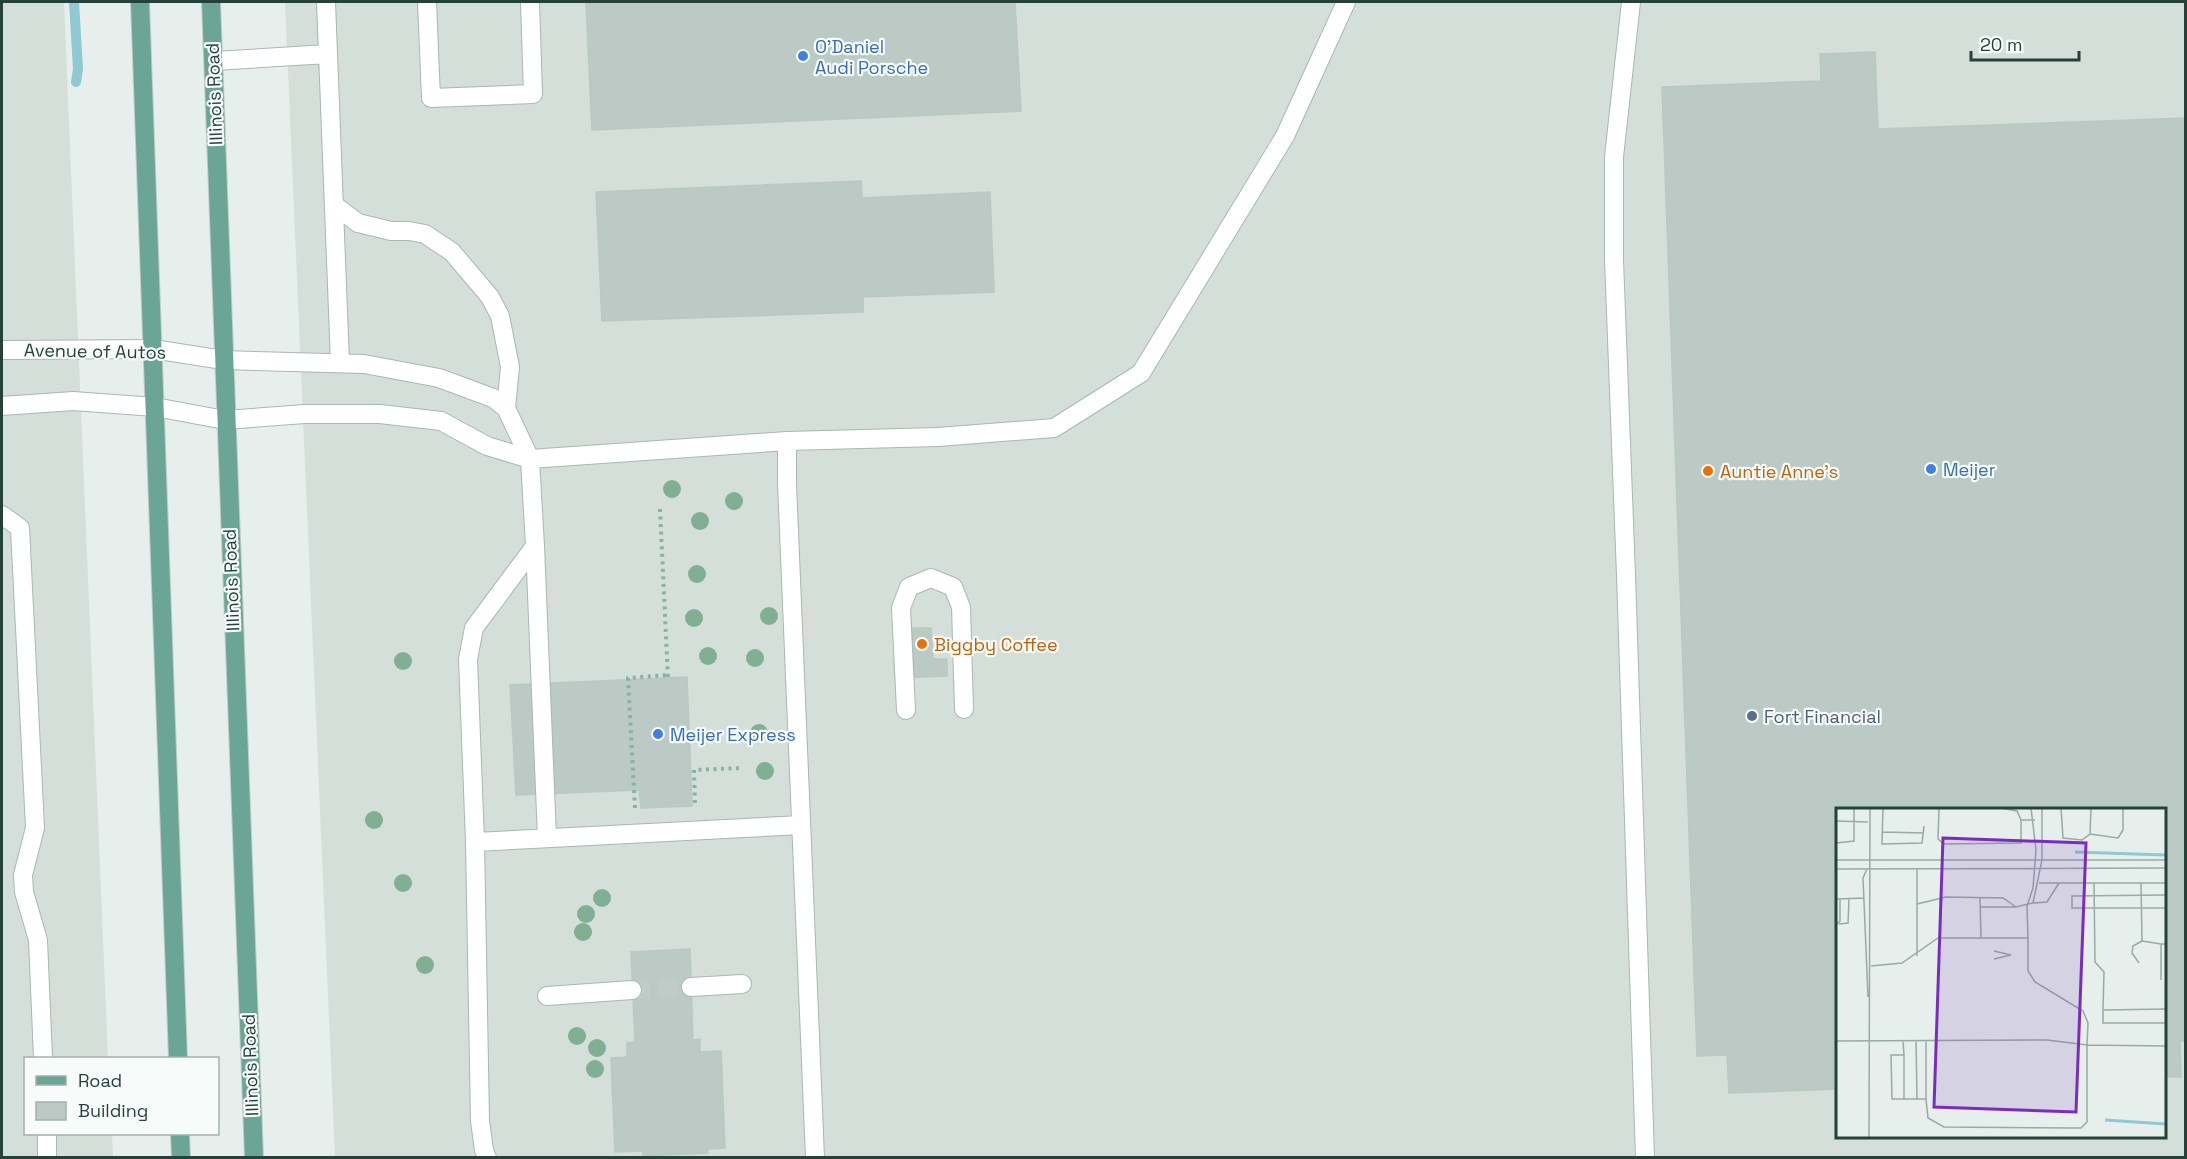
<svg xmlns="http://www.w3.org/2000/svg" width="2187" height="1159" viewBox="0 0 2187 1159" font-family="'Space Grotesk',sans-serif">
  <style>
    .built { fill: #d4dfda; fill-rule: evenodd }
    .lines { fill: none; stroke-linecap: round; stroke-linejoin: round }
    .stream { stroke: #8ec9d4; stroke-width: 10 }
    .building { fill: #bbcac4; stroke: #b8c9c2; stroke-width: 1.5 }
    .minor-tunnel { stroke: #bfccc8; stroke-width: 18; stroke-dasharray: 18 9; stroke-linecap: butt }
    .minor-casing { stroke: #a8b8b2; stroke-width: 20 }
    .major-casing { stroke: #c2cac8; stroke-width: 20 }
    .path { stroke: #86b3a5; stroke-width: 4; stroke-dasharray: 3 4.5; stroke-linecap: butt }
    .minor { stroke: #fff; stroke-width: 18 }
    .major { stroke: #6aa596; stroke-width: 18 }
    .tree { fill: #80af93 }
    .shop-dot { fill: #3f7fe0; stroke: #f7fbf9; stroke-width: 2 }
    .food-dot { fill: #e8710a; stroke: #f7fbf9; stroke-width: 2 }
    .service-dot { fill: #5c6f8a; stroke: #f7fbf9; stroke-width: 2 }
    .labels { text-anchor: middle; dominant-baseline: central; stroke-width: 4.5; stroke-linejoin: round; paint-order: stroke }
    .shop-label { font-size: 18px; fill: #366cbe; stroke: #f7fbf9; text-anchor: start }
    .street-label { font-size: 18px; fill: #24423a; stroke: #f7fbf9 }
    .food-label { font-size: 18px; fill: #c56008; stroke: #f7fbf9; text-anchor: start }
    .service-label { font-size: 18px; fill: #4e5e75; stroke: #f7fbf9; text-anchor: start }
    .inset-river { fill: none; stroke: #8ec9d4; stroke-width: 3 }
    .inset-road { fill: none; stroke: #98aaa4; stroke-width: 1.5 }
    .view { fill: #7b2cbf; fill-opacity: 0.15; stroke: #7b2cbf; stroke-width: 3 }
    .inset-edge { fill: none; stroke: #24423a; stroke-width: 3 }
  </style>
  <rect width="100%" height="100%" fill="#e6efeb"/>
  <path class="built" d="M2 2H64L108 1058H26V1134H112L113 1157 2 1158Z
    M285 2H2185V1157H335ZM1838 810H2164V1136H1838Z"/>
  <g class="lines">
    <path class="stream" d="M74 2 78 69 76 82"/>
  </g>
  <path class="building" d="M586 2H1015L1021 111 592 130Z
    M1875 52 1878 129 2186 118V1041H2180L2181 1077H2164V810H1838V1089L1729 1093 1727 1055 1697 1056 1662 87 1821 81 1820 54Z
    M861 181 862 198 990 192 994 292 863 297V312L602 321 596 192Z
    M912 628H931L933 659H947V676L895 678 894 662 913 661Z
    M687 677 692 806 641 808 639 790 516 795 510 685Z
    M687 677 692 806 641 808 639 790 516 795 510 685Z
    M690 949 693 1040 700 1039V1052L721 1051 725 1148 707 1149 708 1153 643 1156V1151L615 1152 611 1058 627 1057V1043L635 1042 631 952Z"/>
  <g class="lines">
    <path class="minor-tunnel" d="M632 990 691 987"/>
    <defs>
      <path id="minor" d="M326 2 340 363
        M427 2 431 98 533 94 530 2
        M1631 2 1614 157V260L1626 575 1645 1158
        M214 61 328 54
        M334 205 358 223 391 231H409L425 234 452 252 490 297 500 316 510 367 506 408
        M2 350 153 349 223 360 364 364 439 378 493 398 506 408 530 459 535 546 474 628 468 659 475 842 480 1121 484 1150 487 1158
        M2 406 73 401 155 407 225 420 305 414H380L441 421 487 446 530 459 787 441V483L815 1158
        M787 441 938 437 1054 428 1141 373 1285 136 1346 2
        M2 515 20 528 35 828 23 875 24 892 38 940 43 1058
        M535 546 547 838
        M906 710 901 608 909 587 931 578 953 587 961 607 964 709
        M475 842 801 825
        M691 987 742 984
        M547 996 632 990
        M47 1158V1134"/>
      <path id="major" d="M140 2 178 1058
        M211 2 254 1158
        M180 1134 181 1158"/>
    </defs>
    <use href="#minor" class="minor-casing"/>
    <use href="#major" class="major-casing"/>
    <path class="path" d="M660 509 668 679
      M695 803 694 770 739 768
      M635 808 628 678 668 675"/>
    <use href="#minor" class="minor"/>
    <use href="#major" class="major"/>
  </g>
  <g class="tree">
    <circle cx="672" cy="489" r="9"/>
    <circle cx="734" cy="501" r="9"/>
    <circle cx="700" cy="521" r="9"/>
    <circle cx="697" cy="574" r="9"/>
    <circle cx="769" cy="616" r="9"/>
    <circle cx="694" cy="618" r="9"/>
    <circle cx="708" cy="656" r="9"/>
    <circle cx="755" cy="658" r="9"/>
    <circle cx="403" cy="661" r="9"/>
    <circle cx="759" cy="733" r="9"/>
    <circle cx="765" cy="771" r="9"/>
    <circle cx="374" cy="820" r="9"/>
    <circle cx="403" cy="883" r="9"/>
    <circle cx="602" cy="898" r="9"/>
    <circle cx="586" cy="914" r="9"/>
    <circle cx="583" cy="932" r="9"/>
    <circle cx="425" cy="965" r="9"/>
    <circle cx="577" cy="1036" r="9"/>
    <circle cx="597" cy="1048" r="9"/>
    <circle cx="595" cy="1069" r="9"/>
  </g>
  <g class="shop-dot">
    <circle cx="803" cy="56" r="6"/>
    <circle cx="1931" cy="469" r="6"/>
    <circle cx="658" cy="734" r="6"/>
  </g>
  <g class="food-dot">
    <circle cx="1708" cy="471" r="6"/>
    <circle cx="922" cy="644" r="6"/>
  </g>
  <circle class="service-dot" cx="1752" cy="716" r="6"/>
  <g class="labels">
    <g class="shop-label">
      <text x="815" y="46">O'Daniel<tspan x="815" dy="21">Audi Porsche</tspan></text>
      <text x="1943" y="469">Meijer</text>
      <text x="670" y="734">Meijer Express</text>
    </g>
    <g class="street-label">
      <text transform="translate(214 94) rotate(-92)">Illinois Road</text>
      <text transform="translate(95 351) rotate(1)">Avenue of Autos</text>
      <text transform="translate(231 580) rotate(-92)">Illinois Road</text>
      <text transform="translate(250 1065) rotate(-92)">Illinois Road</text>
    </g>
    <g class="food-label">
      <text x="1720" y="471">Auntie Anne's</text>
      <text x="934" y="644">Biggby Coffee</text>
    </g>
    <g class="service-label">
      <text x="1764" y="716">Fort Financial</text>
    </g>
  </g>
  <g transform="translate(1836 808)">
    <rect width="330" height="330" fill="#e6efeb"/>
    <path class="inset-river" d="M239 44 330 47M269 312 330 316"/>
    <path class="inset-road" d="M47 0 46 36 86 35 88 18M103 0 102 31 108 36 185 35V12H199M165 0 181 3 185 12M225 0 227 30 246 32 254 26 255 0M0 13 32 14M47 24 88 25M254 26 282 30 287 22V0M0 35 18 33V0M0 52H330M0 61 330 60M31 61 27 70 32 189M81 61V148M203 75H330M258 75 259 154 268 164 267 202 330 201M330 87 236 88V100H330M144 90 145 130M0 91 28 90M197 95 211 94 223 75M81 96 110 89 167 90 180 99 197 95 206 52V0M144 99H180M3 116 12 115 13 91M0 117 4 113V91M306 133 325 136M158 151 175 147 158 143M303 155 296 145 297 138 306 133 305 75M35 158 66 155 102 130H192L191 98 197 80 200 42 195 0M325 172V136H330M267 202V215H330M80 232 81 291M0 233 211 232 251 237 252 215 247 203 199 174 192 163V130M67 233 68 247H55L56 291H90L92 310 108 319 245 320 251 314V237L330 238M68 291V247M90 291V232M33 330 34 0"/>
    <path class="view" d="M107 30 250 35 240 304 98 299Z"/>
    <rect width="330" height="330" class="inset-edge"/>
  </g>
  <rect width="2187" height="1159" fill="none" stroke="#24423a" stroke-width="6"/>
  <rect x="24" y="1057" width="195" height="78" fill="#f7fbf9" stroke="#a3b1ad" stroke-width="1.5"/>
  <rect x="36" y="1076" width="30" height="9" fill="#6aa596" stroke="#a3b1ad" stroke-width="1.5"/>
  <text x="78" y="1087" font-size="18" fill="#24423a">Road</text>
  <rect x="36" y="1102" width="30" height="18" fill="#bbcac4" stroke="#a3b1ad" stroke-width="1.5"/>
  <text x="78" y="1117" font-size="18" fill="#24423a">Building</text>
  <path d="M1971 51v9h108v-9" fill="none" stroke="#24423a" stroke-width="3"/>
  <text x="1980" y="51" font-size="18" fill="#24423a" stroke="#f7fbf9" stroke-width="4.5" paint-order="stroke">20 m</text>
</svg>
